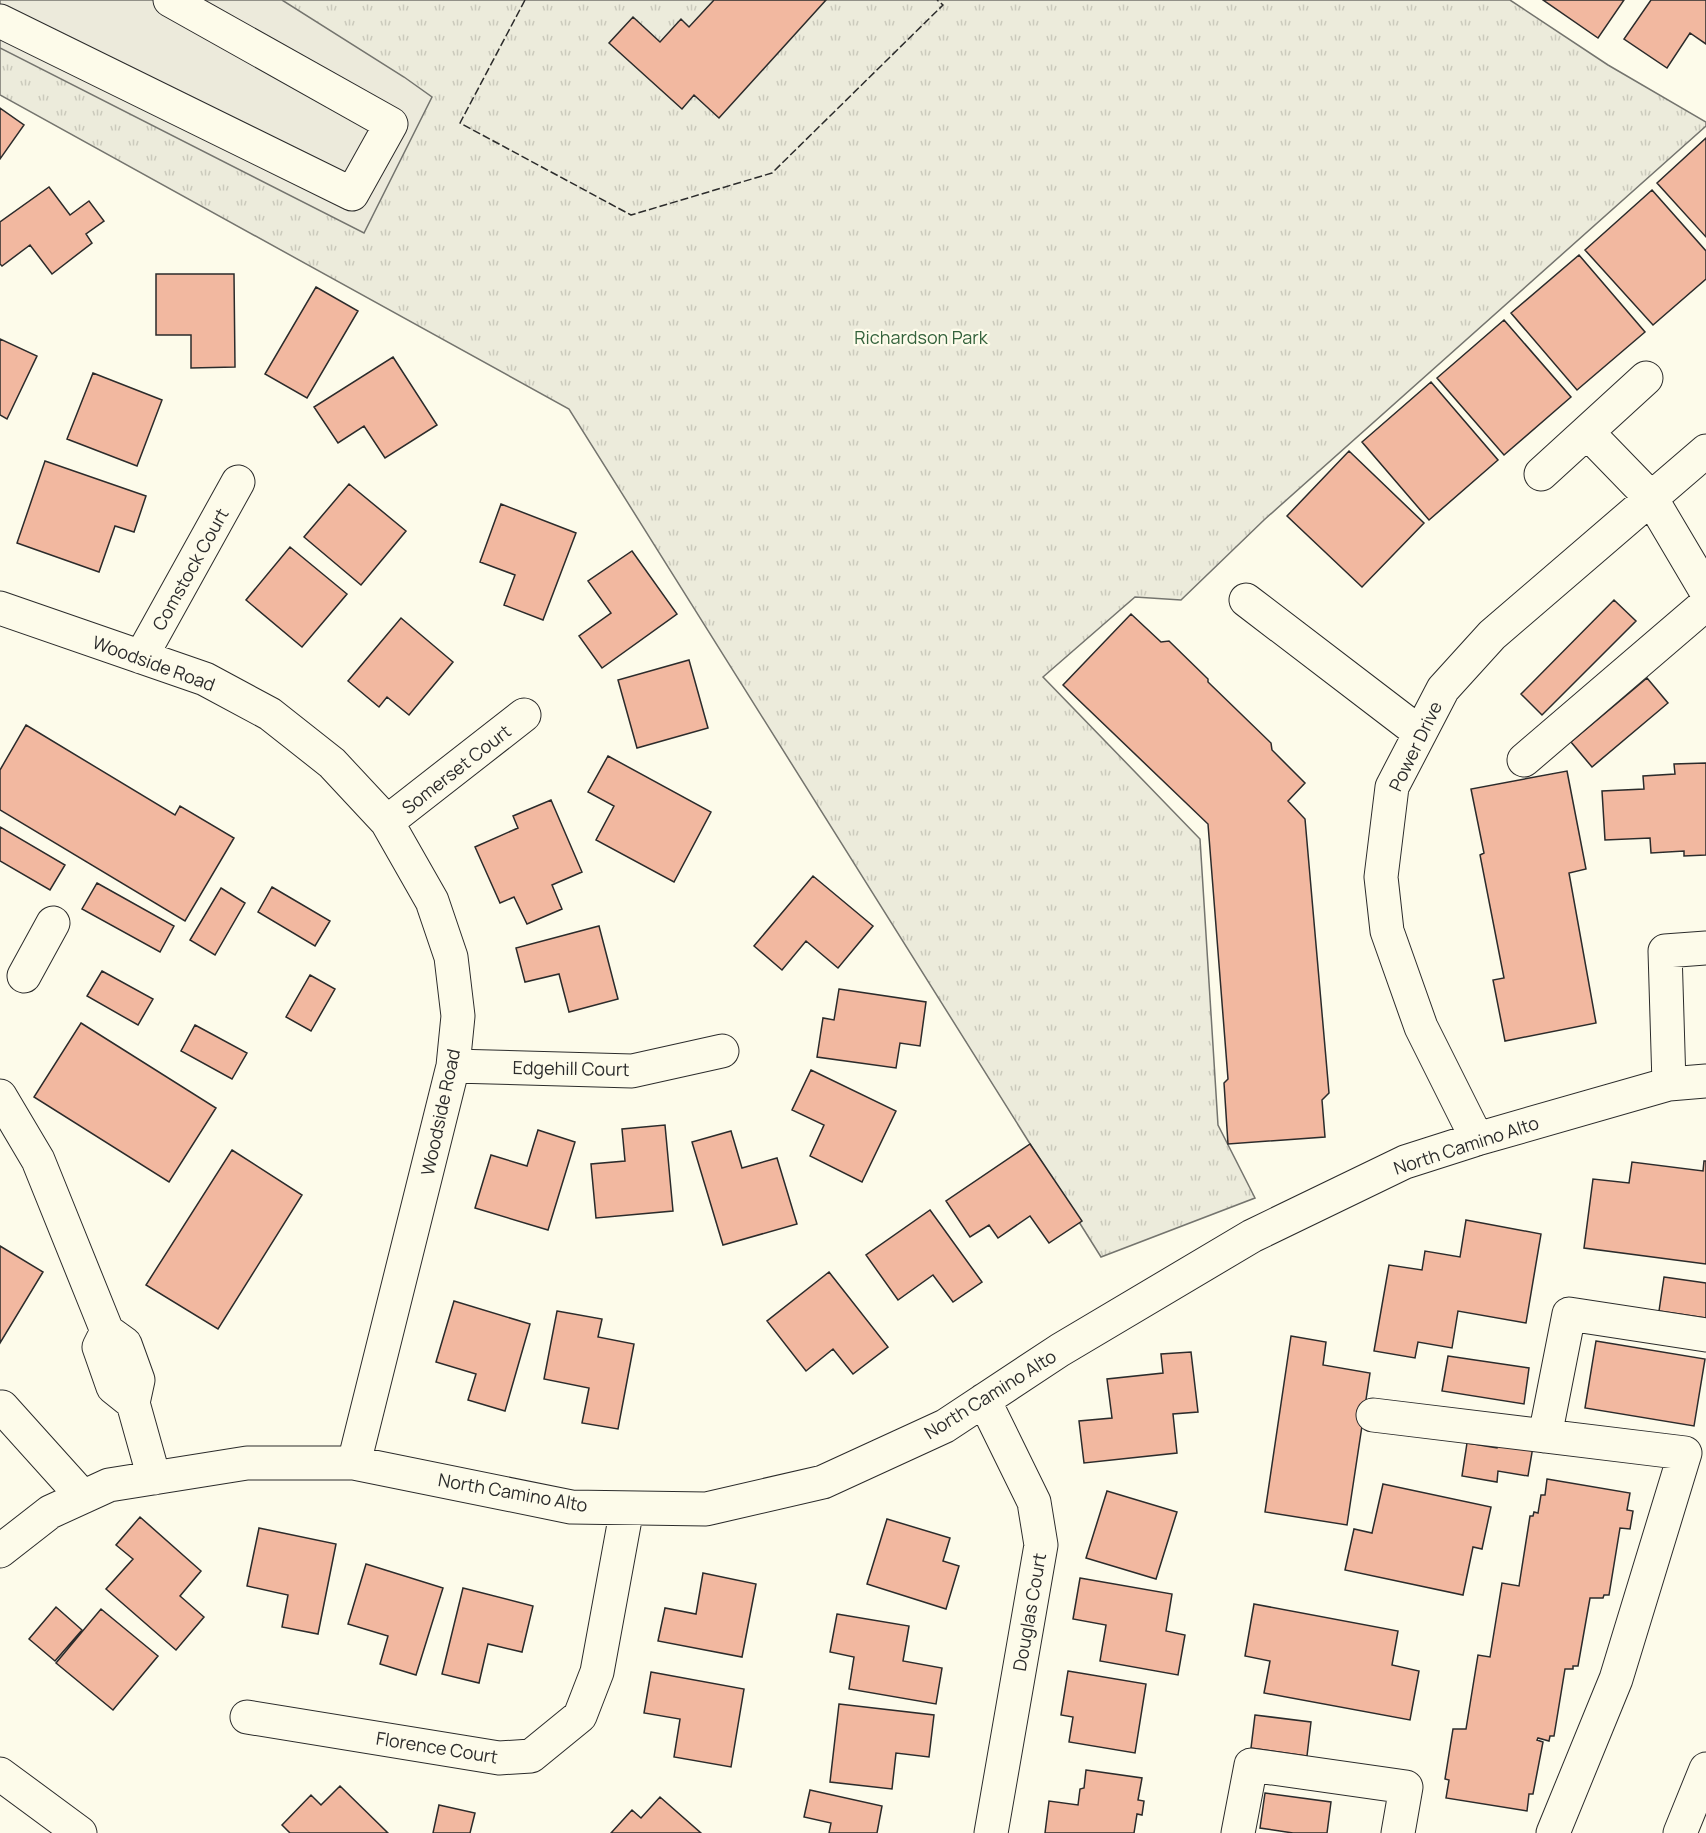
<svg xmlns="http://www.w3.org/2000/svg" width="1706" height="1833" viewBox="0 0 1706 1833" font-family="Manrope,sans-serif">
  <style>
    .park { fill: url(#park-tufts); stroke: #74746e; stroke-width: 1.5 }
    .parking { fill: #eceadb; stroke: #74746e; stroke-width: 1.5 }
    .building { fill: #f2b8a0; stroke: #2b2b2b; stroke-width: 1.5 }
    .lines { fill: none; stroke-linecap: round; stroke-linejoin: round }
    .minor-casing { stroke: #2b2b2b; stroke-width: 35 }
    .minor { stroke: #fdfbea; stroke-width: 33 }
    .fence { stroke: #2b2b2b; stroke-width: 1.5; stroke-dasharray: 8 3; stroke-linecap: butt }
    .labels { text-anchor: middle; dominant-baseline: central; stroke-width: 4.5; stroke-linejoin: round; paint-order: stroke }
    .park-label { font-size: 18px; fill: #34623c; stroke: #fdfbea }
    .street-label { font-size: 18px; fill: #2b2b2b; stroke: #fdfbea }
  </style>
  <defs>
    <pattern id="park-tufts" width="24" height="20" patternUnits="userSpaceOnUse" patternTransform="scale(1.5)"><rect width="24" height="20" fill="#ecebdb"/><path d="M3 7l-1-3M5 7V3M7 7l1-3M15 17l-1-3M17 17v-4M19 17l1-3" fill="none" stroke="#cbcabc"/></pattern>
  </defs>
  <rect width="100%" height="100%" fill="#fdfbea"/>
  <path class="park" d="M0 0H1510L1608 65 1706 122V126L1264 520 1181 600 1135 597 1043 677 1200 839 1218 1125 1255 1198 1101 1257 569 409 0 95Z"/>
  <path class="parking" d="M0 0H282L404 77 432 97 364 233 0 48Z"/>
  <path class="building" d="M714 0H826L719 118 694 95 682 109 609 43 633 17 660 42 681 19 689 27Z
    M1543 0H1624L1598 38Z
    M1651 0H1706V44L1690 33 1667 68 1624 39Z
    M0 108 24 125 0 159Z
    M1706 138V237L1657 183Z
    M49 187 70 215 89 201 104 221 86 234 92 243 52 274 30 245 2 266 0 264V222Z
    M1652 190 1706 251V279L1653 325 1585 250Z
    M1579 255 1645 332 1577 390 1511 313Z
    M156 274H234L235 367 191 368V335H156Z
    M316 287 358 311 307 398 265 374Z
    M1504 320 1571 397 1504 455 1437 378Z
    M0 339 37 356 7 419 0 415Z
    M393 357 437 425 385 458 364 426 338 443 314 407Z
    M93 373 162 400 137 466 67 439Z
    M1431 382 1498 460 1429 520 1362 442Z
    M1349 451 1424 523 1362 587 1287 516Z
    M45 461 146 496 134 532 115 526 99 572 17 543Z
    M349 484 406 531 361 585 304 537Z
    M501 504 576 533 543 620 504 605 515 575 480 562Z
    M290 547 347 594 302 647 246 600Z
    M632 551 677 614 602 668 579 636 611 613 588 581Z
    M1614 600 1636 621 1542 715 1521 694Z
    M1131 614 1161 642 1169 641 1208 679V682L1271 743 1272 750 1305 783 1288 801 1305 819 1329 1093 1322 1100 1325 1137 1228 1144 1224 1083 1228 1079 1208 824 1063 685Z
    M401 618 453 662 409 715 387 697 379 707 348 681Z
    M689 660 708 728 637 748 618 680Z
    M1647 678 1668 703 1592 767 1571 742Z
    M26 725 175 815 180 806 234 838 185 921 0 810V770Z
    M608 756 711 812 674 882 596 840 614 806 588 792Z
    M1706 763V855L1684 856V851L1651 853 1650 838 1605 840 1602 791 1644 789 1643 776 1675 774 1674 764Z
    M1567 771 1586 869 1569 873 1596 1023 1505 1041 1493 980 1504 978 1480 855 1484 853 1471 789Z
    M551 800 582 872 552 885 562 909 527 924 514 897 500 903 475 847 518 828 513 816Z
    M0 827 65 865 50 890 0 861Z
    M813 876 873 926 838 968 806 941 782 970 754 946Z
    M97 883 174 926 160 952 82 909Z
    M272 887 330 921 315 946 258 912Z
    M221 888 245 903 215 955 190 940Z
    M599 926 618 999 569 1012 559 974 525 982 516 948Z
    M102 971 153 999 138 1025 87 996Z
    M310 975 335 989 311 1031 286 1017Z
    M839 989 926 1002 920 1046 900 1043 896 1068 817 1057 823 1018 834 1020Z
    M81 1023 216 1108 169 1182 34 1097Z
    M195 1025 247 1053 232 1079 181 1051Z
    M811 1070 896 1111 862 1182 810 1156 824 1125 792 1110Z
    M665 1125 673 1211 596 1218 591 1164 625 1161 622 1129Z
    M538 1130 575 1142 548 1230 475 1208 491 1155 527 1166Z
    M731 1131 742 1168 777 1158 797 1224 723 1245 692 1142Z
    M1030 1144 1082 1221 1049 1243 1030 1216 998 1238 989 1225 970 1237 946 1201Z
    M232 1150 302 1195 218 1329 146 1285Z
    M1704 1161H1706V1264L1584 1248 1593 1179 1629 1183 1632 1162 1703 1171Z
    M930 1210 982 1282 953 1302 933 1275 898 1300 866 1255Z
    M1466 1220 1541 1234 1526 1323 1458 1311 1452 1348 1418 1342 1415 1358 1374 1351 1389 1265 1422 1270 1425 1251 1460 1257Z
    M0 1246 43 1272 0 1343Z
    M829 1272 888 1347 853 1374 833 1349 806 1371 767 1321Z
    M1664 1277 1706 1283V1318L1659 1311Z
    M454 1301 530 1324 505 1411 468 1400 476 1374 436 1362Z
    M557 1311 602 1319 598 1337 634 1344 618 1429 582 1423 589 1388 544 1379Z
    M1291 1336 1326 1342 1323 1365 1370 1373 1347 1525 1265 1512Z
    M1596 1341 1705 1359 1694 1426 1585 1408Z
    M1191 1352 1198 1412 1173 1414 1177 1453 1084 1463 1079 1421 1112 1418 1107 1379 1163 1373 1161 1354Z
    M1448 1356 1529 1368 1524 1404 1442 1391Z
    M1499 1436 1534 1441 1528 1476 1498 1471 1497 1482 1462 1476 1467 1443 1497 1448Z
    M1547 1479 1630 1493 1627 1510 1633 1511 1630 1529 1620 1528 1609 1595H1604L1603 1598H1590L1578 1666H1573V1669H1565L1554 1736H1550L1549 1741 1538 1738 1537 1740 1543 1742 1533 1794H1529L1527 1811 1446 1798 1449 1780 1445 1779 1453 1729H1466L1478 1655 1490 1657 1502 1583 1519 1586 1530 1516H1533L1534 1512 1538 1513 1541 1495H1545Z
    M1383 1484 1491 1507 1482 1549 1473 1547 1463 1595 1345 1570 1354 1529 1372 1533Z
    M1107 1491 1177 1512 1156 1579 1086 1558Z
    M140 1517 201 1571 180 1596 204 1617 176 1650 106 1589 133 1559 116 1545Z
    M887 1519 950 1538 943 1561 959 1566 946 1609 867 1584Z
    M259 1528 336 1544 318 1634 282 1627 288 1595 247 1586Z
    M366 1564 443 1588 416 1675 380 1664 388 1636 348 1624Z
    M703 1573 756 1584 742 1657 658 1641 665 1608 696 1614Z
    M1080 1578 1172 1594 1166 1631 1185 1635 1178 1675 1100 1661 1106 1625 1073 1619Z
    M463 1588 533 1606 522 1652 488 1644 479 1683 442 1674Z
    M1254 1604 1398 1631 1392 1665 1419 1671 1410 1720 1264 1693 1270 1661 1245 1656Z
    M56 1607 82 1630 55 1661 29 1639Z
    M101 1609 158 1656 113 1710 56 1663Z
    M837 1614 909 1626 903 1661 942 1668 936 1704 849 1689 854 1657 830 1652Z
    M1068 1671 1146 1684 1135 1753 1069 1742 1073 1717 1061 1715Z
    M651 1672 744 1689 731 1767 674 1757 680 1719 644 1713Z
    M839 1704 934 1715 929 1757 896 1753 892 1789 830 1782Z
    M1255 1715 1311 1722 1307 1756 1251 1748Z
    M1086 1770 1142 1778 1138 1800 1144 1801 1142 1815 1137 1814 1134 1833H1045L1049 1801 1078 1805 1080 1789 1084 1788Z
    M340 1786 388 1833H290L282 1825 311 1795 321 1805Z
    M810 1790 882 1806 877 1833H829L831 1823 804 1817Z
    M1265 1793 1331 1802 1327 1833H1293L1260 1828Z
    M660 1797 701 1833H611L632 1810 641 1818Z
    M439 1805 475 1813 470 1833H433Z"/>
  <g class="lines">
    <defs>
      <path id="minor" d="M0 21 352 194 391 124 170 0
        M1587 432 1646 378
        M1541 474 1587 432 1651 498 1706 591
        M1246 600 1420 733
        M0 608 205 679 270 714 332 763 387 822 432 901 451 957 458 1016 453 1066 354 1463
        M141 657 238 482
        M1524 760 1706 604
        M387 822 524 715
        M24 976 53 923
        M453 1066 632 1071 722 1051
        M1669 1084 1665 951 1706 948
        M0 1096 38 1160 107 1331 125 1344 138 1380 133 1403 154 1478
        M1477 1139 1421 1027 1387 931 1381 877 1392 787 1443 689 1492 635 1706 451
        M107 1331 99 1347 113 1387 133 1403
        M984 1400 1034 1502 1041 1545 991 1833
        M2 1407 83 1497
        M1373 1415 1685 1453 1616 1679 1553 1833
        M1545 1436 1569 1314 1706 1335
        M0 1551 50 1512 109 1485 247 1463H354L571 1507 706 1509 823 1482 945 1426 1060 1350 1252 1236 1405 1162 1477 1139 1669 1084 1706 1081
        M247 1717 499 1758 531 1756 580 1716 597 1672 627 1508
        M0 1774 80 1833
        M1238 1833 1251 1765 1406 1787 1398 1833
        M1680 1833 1706 1769"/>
    </defs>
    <use href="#minor" class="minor-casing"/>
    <use href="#minor" class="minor"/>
    <path class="fence" d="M525 0 460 123 631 215 772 173 943 5 937 0"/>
  </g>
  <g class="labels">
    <g class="park-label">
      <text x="921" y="337">Richardson Park</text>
    </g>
    <g class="street-label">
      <text transform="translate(190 569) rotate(-61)">Comstock Court</text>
      <text transform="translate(154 663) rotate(20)">Woodside Road</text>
      <text transform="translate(1415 746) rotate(-64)">Power Drive</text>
      <text transform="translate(456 769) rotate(-38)">Somerset Court</text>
      <text transform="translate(571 1068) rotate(1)">Edgehill Court</text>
      <text transform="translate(440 1112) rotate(-78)">Woodside Road</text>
      <text transform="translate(1466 1145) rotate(-18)">North Camino Alto</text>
      <text transform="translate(990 1394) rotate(-32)">North Camino Alto</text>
      <text transform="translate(513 1492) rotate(10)">North Camino Alto</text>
      <text transform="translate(1029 1612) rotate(-80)">Douglas Court</text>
      <text transform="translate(437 1747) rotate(9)">Florence Court</text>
    </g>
  </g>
</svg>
